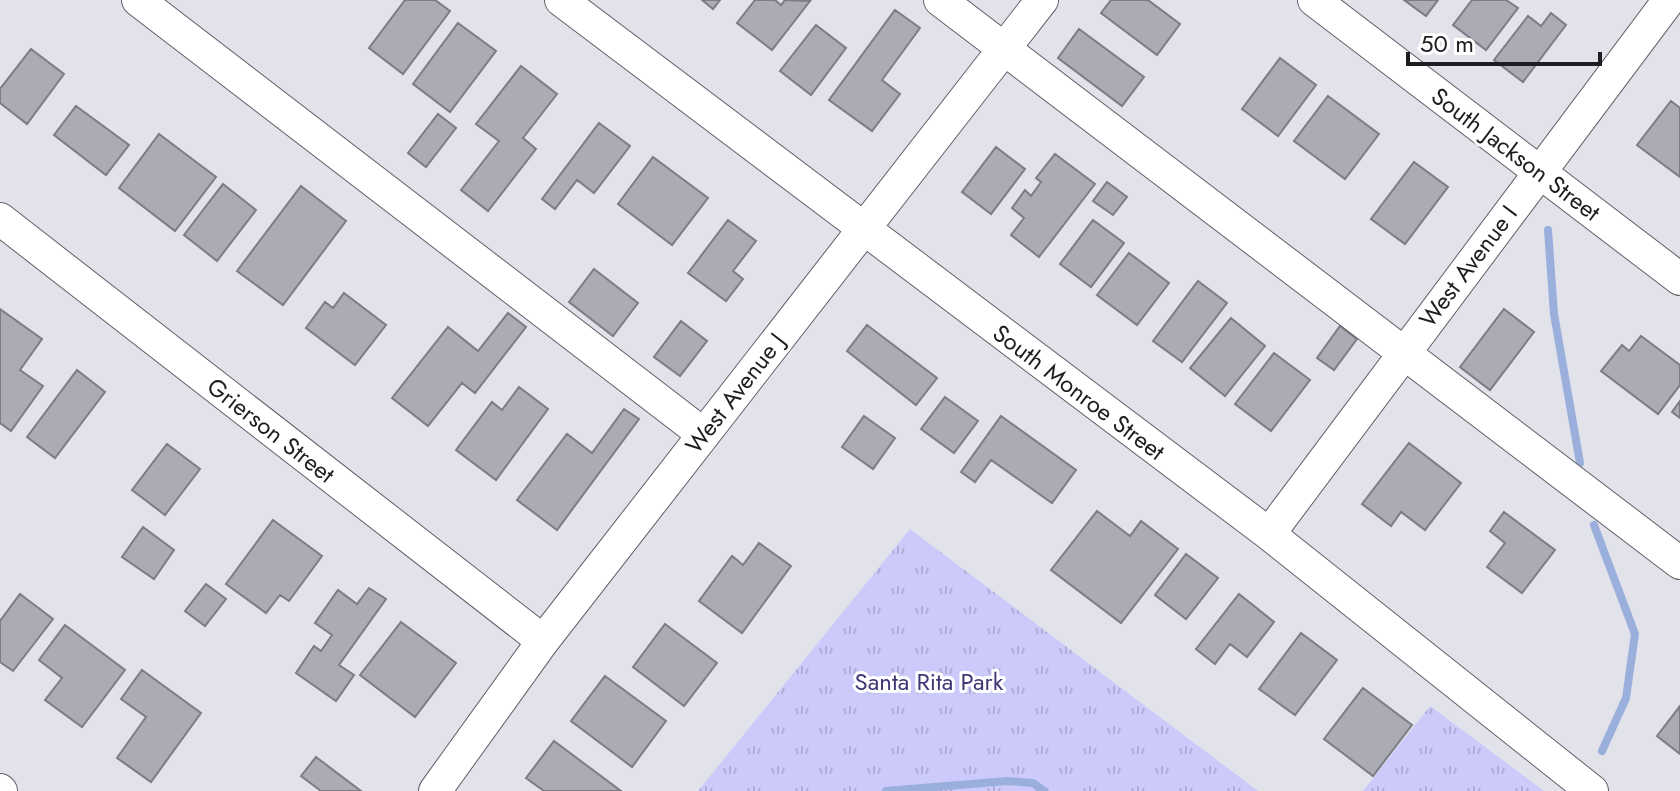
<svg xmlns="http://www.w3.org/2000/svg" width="1680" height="791" viewBox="0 0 1680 791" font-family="Jost,sans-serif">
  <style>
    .park { fill: url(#park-tufts) }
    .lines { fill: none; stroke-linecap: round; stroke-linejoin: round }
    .stream { stroke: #9aafdc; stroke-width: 8 }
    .building { fill: #aaabb4; stroke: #7c7c85; stroke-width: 2 }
    .minor-casing { stroke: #606068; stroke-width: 34 }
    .minor { stroke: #fff; stroke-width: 32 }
    .labels { text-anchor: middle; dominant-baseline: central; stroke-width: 6; stroke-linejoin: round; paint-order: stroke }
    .street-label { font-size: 24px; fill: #1e1e22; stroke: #fff }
    .park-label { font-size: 24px; fill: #3e3773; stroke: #fff }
  </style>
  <defs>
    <pattern id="park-tufts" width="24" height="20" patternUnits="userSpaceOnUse" patternTransform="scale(2)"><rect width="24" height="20" fill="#cccafa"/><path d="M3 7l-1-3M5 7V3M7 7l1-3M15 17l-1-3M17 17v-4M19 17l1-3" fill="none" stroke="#afadd6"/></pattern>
  </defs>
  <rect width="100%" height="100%" fill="#e2e2eb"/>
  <path class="park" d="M910 529 1258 791H698Z
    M1430 706 1544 791H1363Z"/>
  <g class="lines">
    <path class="stream" d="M1548 230 1554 314 1580 463
      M1594 525 1635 634 1626 698 1602 751
      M886 791 1007 781 1033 783 1044 791"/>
  </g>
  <path class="building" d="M405 0H435L450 11 403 74 369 48Z
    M702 0H720L713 9Z
    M755 0H775L781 5 785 0 810 1 772 50 737 23Z
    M1111 0H1148L1180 24 1157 55 1101 13Z
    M1404 0H1438L1426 16Z
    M1472 0H1506L1518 8 1486 50 1453 25Z
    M895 10 920 28 882 80 900 94 872 131 829 100Z
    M1551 13 1566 25 1523 82 1494 60 1528 16 1541 26Z
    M458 23 496 51 450 112 413 84Z
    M816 25 846 48 811 95 780 71Z
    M1079 29 1144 77 1122 106 1058 58Z
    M31 49 64 74 27 124 0 103V89Z
    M1280 58 1316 85 1278 136 1242 109Z
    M521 66 557 94 523 138 536 149 488 211 461 190 499 141 476 124Z
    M1328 96 1379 134 1345 179 1294 141Z
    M1671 101 1680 108V177L1637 145Z
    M76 106 129 145 106 175 54 135Z
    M438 114 456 128 426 167 408 153Z
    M599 123 630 146 594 193 577 180 555 209 542 199Z
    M159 134 216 177 175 231 119 188Z
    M996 147 1025 169 991 214 962 192Z
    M1055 154 1095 184 1039 257 1011 235 1024 218 1012 208 1025 190 1031 196 1041 182 1036 178Z
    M653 157 708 198 672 245 618 204Z
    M1414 162 1448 187 1405 244 1371 219Z
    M1107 182 1127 197 1113 215 1093 201Z
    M223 184 256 210 217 261 184 235Z
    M301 186 346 221 283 305 237 271Z
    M728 220 756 241 733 271 743 279 726 301 688 273Z
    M1093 220 1124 243 1091 287 1060 264Z
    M1129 253 1169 283 1137 325 1097 295Z
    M594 269 638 303 613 336 569 302Z
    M1198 281 1227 303 1182 362 1153 341Z
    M344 293 386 325 355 365 306 328 325 302 333 308Z
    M0 309 42 339 20 370 43 386 11 431 0 423Z
    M1504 309 1534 332 1490 390 1460 367Z
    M508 313 526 327 475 393 462 383 428 426 392 398 448 327 478 351Z
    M1231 318 1265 346 1225 396 1190 368Z
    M681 321 707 341 680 376 654 357Z
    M867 325 937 378 916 405 847 351Z
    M1340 326 1357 339 1334 370 1317 358Z
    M1641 336 1680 365V385L1658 414 1601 371 1622 345 1629 351Z
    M1274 353 1310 380 1271 431 1235 404Z
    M77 370 105 392 55 458 27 437Z
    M519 387 548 409 496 480 456 450 492 402 502 410Z
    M945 397 978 421 954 453 921 429Z
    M1680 401V418L1672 412Z
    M624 409 639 419 557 530 517 500 567 434 592 453Z
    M864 416 895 438 873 469 842 447Z
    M1001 416 1076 470 1052 503 991 460 975 482 961 472Z
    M1409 443 1461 483 1425 530 1401 512 1391 526 1362 504Z
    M167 444 200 469 165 515 132 490Z
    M1097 511 1130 536 1141 521 1178 549 1121 623 1051 570Z
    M1504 512 1555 550 1522 593 1487 567 1505 543 1490 531Z
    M273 520 322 556 289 601 280 595 266 613 226 584Z
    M143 527 174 550 154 579 122 557Z
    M759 543 791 566 742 633 699 601 732 556 743 565Z
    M1186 554 1218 578 1186 619 1155 595Z
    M206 584 226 599 205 626 185 611Z
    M369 588 386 599 339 665 354 675 336 701 296 673 314 646 321 651 332 635 315 623 338 590 357 604Z
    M20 594 53 619 13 671 0 662V621Z
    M1239 594 1274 622 1247 657 1230 644 1215 664 1196 649Z
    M401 622 456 663 415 717 360 675Z
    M665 624 717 663 684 706 633 667Z
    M65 625 125 670 82 727 45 700 62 678 39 660Z
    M1301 633 1337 660 1295 715 1259 689Z
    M142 670 201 713 151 782 117 758 146 717 121 699Z
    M605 676 666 721 632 767 571 721Z
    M1363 688 1412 725 1373 776 1324 739Z
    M1680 706V754L1657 736Z
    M554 741 621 791H544L526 778Z
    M316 757 361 791H321L301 776Z"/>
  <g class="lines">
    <defs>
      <path id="minor" d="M138 0 703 434
        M561 0 1269 534 1592 791
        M940 0 1680 563
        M1314 0 1680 279
        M0 219 543 641
        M1269 534 1669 0
        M0 790 1 791
        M435 791 543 641 1042 0"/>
    </defs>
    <use href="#minor" class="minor-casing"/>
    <use href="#minor" class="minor"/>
  </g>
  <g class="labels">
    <g class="street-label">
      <text transform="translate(1516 154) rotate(37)">South Jackson Street</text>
      <text transform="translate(1468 266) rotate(-53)">West Avenue I</text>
      <text transform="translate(1079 392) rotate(37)">South Monroe Street</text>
      <text transform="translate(735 393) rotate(-52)">West Avenue J</text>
      <text transform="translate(271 430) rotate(38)">Grierson Street</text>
    </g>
    <g class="park-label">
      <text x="929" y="681">Santa Rita Park</text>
    </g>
  </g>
  <path d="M1408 52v12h192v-12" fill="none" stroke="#1e1e22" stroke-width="4"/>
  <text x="1420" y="52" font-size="24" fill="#1e1e22" stroke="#ffffff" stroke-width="6" paint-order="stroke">50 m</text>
</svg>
